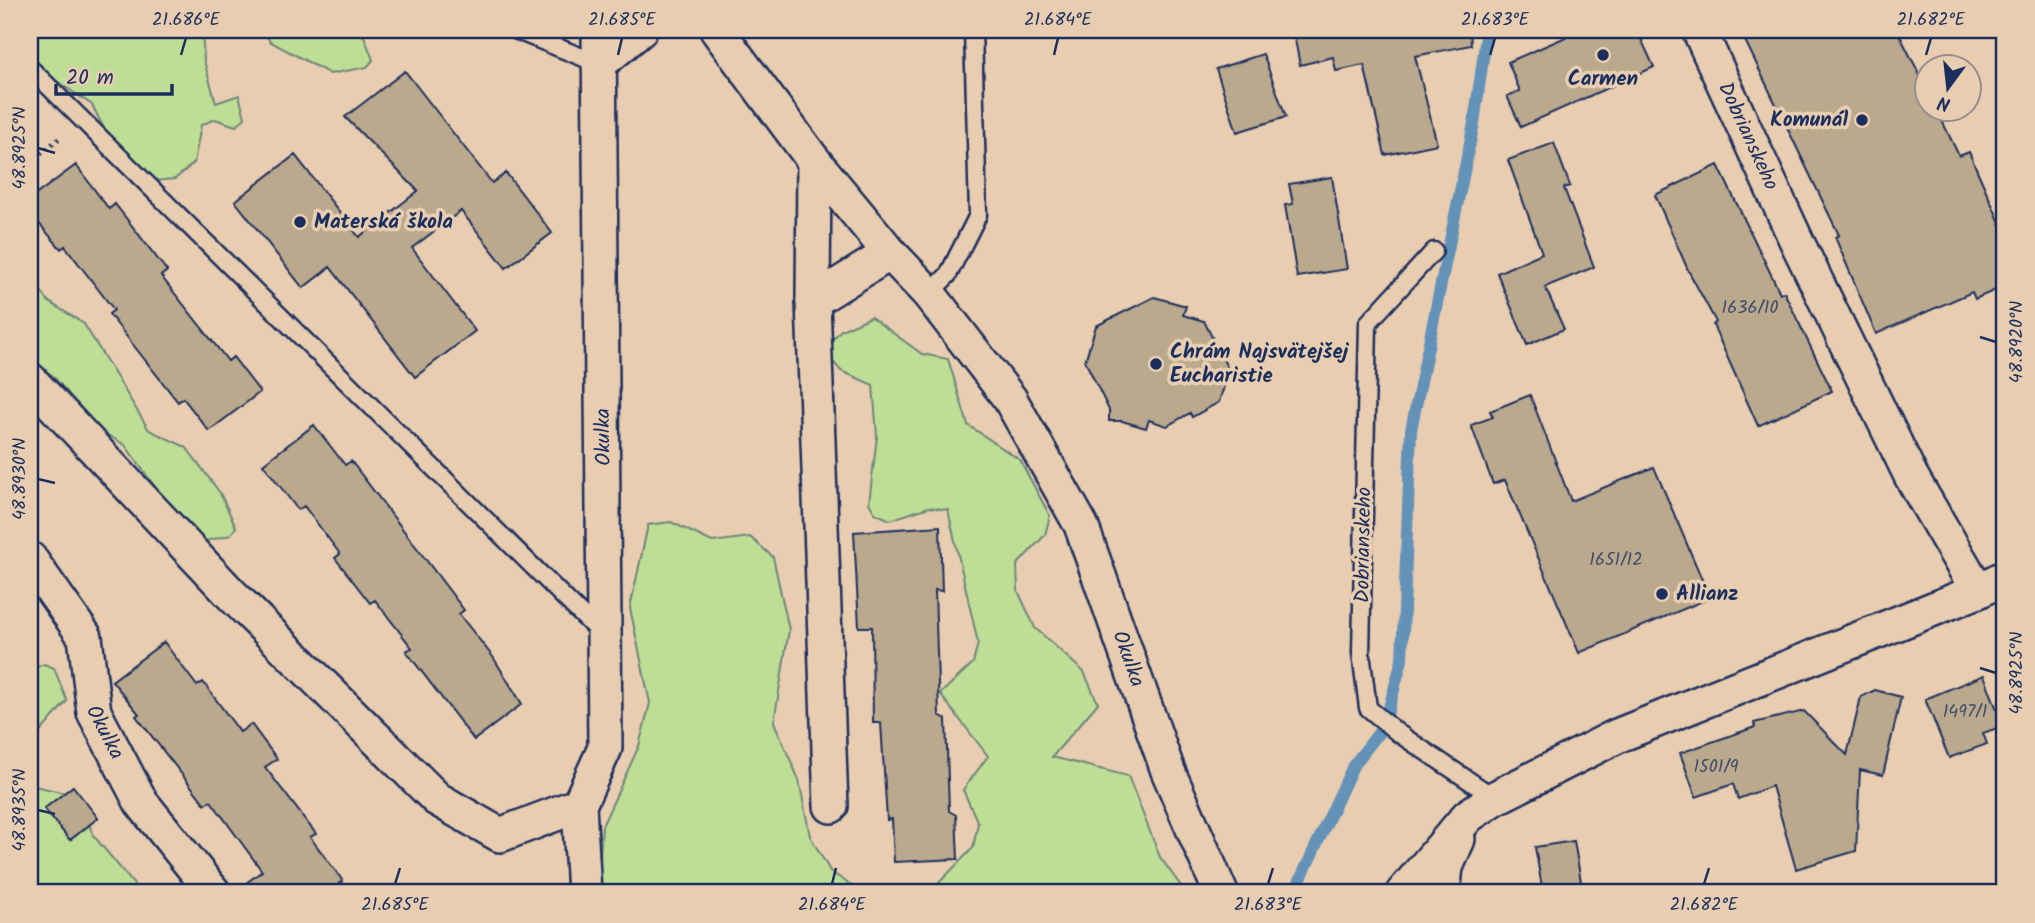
<svg xmlns="http://www.w3.org/2000/svg" width="2035" height="923" viewBox="0 0 2035 923" font-family="Kalam,sans-serif">
  <style>
    .green { fill: #bedd95; stroke: #6c867a; stroke-width: 2 }
    .lines { fill: none; stroke-linecap: round; stroke-linejoin: round }
    .stream { stroke: #6492b9; stroke-width: 12 }
    .building { fill: #baa98c; stroke: #1b2f5e; stroke-width: 2 }
    .service-casing { stroke: #1b2f5e; stroke-width: 21 }
    .minor-casing { stroke: #1b2f5e; stroke-width: 38 }
    .path { stroke: #1b2f5e; stroke-width: 4.5; stroke-dasharray: 2 5; stroke-linecap: butt }
    .service { stroke: #e9cdb0; stroke-width: 16 }
    .minor { stroke: #e9cdb0; stroke-width: 33 }
    .ticks { fill: none; stroke: #1b2f5e; stroke-width: 2.5 }
    .poi-dot { fill: #1b2f5e; stroke: #e9cdb0; stroke-width: 2.5 }
    .labels { text-anchor: middle; dominant-baseline: central; stroke-width: 7; stroke-linejoin: round; paint-order: stroke }
    .number-label { font-size: 18px; fill: #434e6a }
    .poi-label { font-size: 21px; font-weight: bold; fill: #1b2f5e; stroke: #e9cdb0; text-anchor: start }
    .street-label { font-size: 21px; fill: #1b2f5e; stroke: #e9cdb0 }
    .neatline { fill: none; stroke: #1b2f5e; stroke-width: 2.5 }
    .ticks-label { font-size: 18px; text-anchor: middle; fill: #1b2f5e }
  </style>
  <rect width="100%" height="100%" fill="#e9cdb0"/>
  <filter id="ink" filterUnits="userSpaceOnUse"><feTurbulence type="fractalNoise" baseFrequency=".0143" numOctaves="2"/><feDisplacementMap in="SourceGraphic" scale="14" xChannelSelector="R" yChannelSelector="G"/><feConvolveMatrix kernelMatrix="1 2 1 2 8 2 1 2 1" color-interpolation-filters="sRGB"/></filter>
  <g filter="url(#ink)">
    <path class="green" d="M30 30H202L204 61 216 103 239 95 245 118 236 126 215 119 201 125 194 163 175 179 132 183 92 105 30 63Z
      M261 30H353L364 36 373 60 367 67 330 74 271 42Z
      M30 275 48 301 84 324 149 430 186 447 220 493 236 527 230 535 206 541 183 526 125 445 101 431 52 375 30 361Z
      M871 317 922 354 948 359 968 425 1020 460 1050 516 1045 535 1017 565 1018 591 1035 628 1084 672 1098 703 1052 757 1128 776 1160 857 1186 893H929L973 848 978 823 963 790 988 756 940 694 973 663 978 643 948 510 929 507 890 520 875 513 869 503 877 436 873 385 841 371 823 350 841 330Z
      M671 522 712 542 750 537 773 557 789 630 774 722 799 780 810 836 830 871 862 893H598L602 826 639 746 650 703 630 608 648 525Z
      M44 664 54 668 67 701 30 744V670Z
      M30 785 79 796 93 835 141 893H30Z"/>
    <g class="lines">
      <path class="stream" d="M1294 893 1353 766 1384 726 1402 660 1411 430 1474 123 1487 30"/>
    </g>
    <path class="building" d="M1293 30H1470L1471 45 1415 56 1437 144 1385 155 1364 65 1336 71 1333 57 1300 65Z
      M1582 30H1637L1654 67 1521 127 1507 96 1520 91 1508 62Z
      M1740 30H1897L1927 89V108H1936L1959 156 1969 152 2005 234V286L1975 299 1972 292 1876 334 1835 237 1839 235Z
      M1263 54 1286 117 1237 132 1216 69Z
      M405 71 492 183 506 173 552 233 506 268 461 211 412 248 475 331 415 377 330 267 303 288 235 201 295 155 359 237 418 191 345 117Z
      M1554 143 1570 186 1564 188 1594 267 1545 287 1564 329 1527 345 1497 273 1542 253 1508 160Z
      M76 165 109 209 115 204 167 271 161 276 228 361 233 357 260 392 209 431 183 398 178 402 109 314 114 310 65 246 61 249 30 213V199Z
      M1718 165 1780 293 1784 292 1832 391 1758 426 1713 325 1716 322 1688 270 1655 195Z
      M1332 177 1347 269 1297 277 1285 205 1293 204 1289 184Z
      M1154 297 1186 306 1183 315 1204 321 1229 371 1219 402 1192 417 1190 413 1167 426 1149 420 1146 428 1122 421H1109V410L1085 361 1096 326Z
      M1530 395 1571 501 1654 467 1710 598 1579 653 1505 480 1493 484 1471 425 1493 417 1490 411Z
      M314 425 345 465 351 461 464 610 459 614 493 657 522 704 474 740 406 651 412 648 375 600 370 603 335 558 340 554 304 506 298 510 263 464Z
      M940 526 942 591 935 590 939 715 946 719 949 811 956 815 958 859 894 862 892 819 887 820 881 723H873L872 627H859L854 532Z
      M164 642 197 686 203 682 240 732 251 724 277 759 265 767 316 834 310 837 343 881 327 893H233L262 871 211 801 205 804 136 716 139 714 112 681Z
      M1984 675 2003 726 1983 733 1987 744 1949 758 1925 699Z
      M1875 690 1901 697 1883 775 1860 770 1856 851 1796 869 1772 786 1738 799 1733 784 1696 797 1680 753 1755 727 1754 723 1804 711 1847 755 1861 697Z
      M73 786 98 818 70 840 44 809Z
      M1574 841 1583 893H1543L1535 847Z"/>
    <g class="lines">
      <defs>
        <path id="service" d="M515 30 599 64
          M30 68 602 635
          M1434 251 1368 323 1361 653 1368 708 1398 733 1495 798
          M929 294 948 275 978 215 973 30"/>
        <g id="minor">
          <path id="s1" d="M717 30 814 161 890 253 929 294 1010 399 1081 525 1168 771 1221 893"/>
          <path id="s2" d="M1699 30 1798 244 1911 476 1978 591"/>
          <path d="M599 64 640 30"/>
          <path d="M814 161 813 301 831 806"/>
          <path d="M813 301 890 253"/>
          <path d="M30 380 231 594 437 799 500 835 579 805"/>
          <path id="s3" d="M30 559 85 637 94 712 141 802 214 893"/>
          <path d="M584 893 579 805 605 748 599 30"/>
          <path d="M1403 893 1468 816 1495 798 1617 736 1978 591 2005 577"/>
          <path d="M1443 893 1446 867 1458 839"/>
        </g>
      </defs>
      <use href="#service" class="service-casing"/>
      <use href="#minor" class="minor-casing"/>
      <path class="path" d="M30 162 62 136"/>
      <use href="#service" class="service"/>
      <use href="#minor" class="minor"/>
    </g>
  </g>
  <path class="ticks" d="M181 55 186 38M618 55 622 38M1054 55 1058 38M1490 55 1495 38M1926 55 1931 38M38 148 55 153M1980 337 1996 342M38 479 55 483M1980 668 1996 673M38 810 55 814M395 884 400 868M832 884 836 868M1268 884 1273 868M1704 884 1709 868"/>
  <g class="poi-dot">
    <circle cx="1603" cy="55" r="7"/>
    <circle cx="1862" cy="120" r="7"/>
    <circle cx="300" cy="222" r="7"/>
    <circle cx="1156" cy="364" r="7"/>
    <circle cx="1662" cy="594" r="7"/>
  </g>
  <g class="labels">
    <g class="number-label">
      <text x="1750" y="308">1636/10</text>
      <text x="1616" y="560">1651/12</text>
      <text x="1965" y="712">1497/1</text>
      <text x="1716" y="767">1501/9</text>
    </g>
    <g class="poi-label">
      <text x="1603" y="79" text-anchor="middle">Carmen</text>
      <text x="1848" y="120" text-anchor="end">Komunál</text>
      <text x="314" y="222">Materská škola</text>
      <text x="1170" y="352">Chrám Najsvätejšej<tspan x="1170" dy="24">Eucharistie</tspan></text>
      <text x="1676" y="594">Allianz</text>
    </g>
    <g class="street-label">
      <text stroke="none"><textPath href="#s2" startOffset="117">Dobrianskeho</textPath></text>
      <text transform="translate(604 437) rotate(-91)">Okulka</text>
      <text transform="translate(1364 545) rotate(-89)">Dobrianskeho</text>
      <text stroke="none"><textPath href="#s1" startOffset="758">Okulka</textPath></text>
      <text stroke="none"><textPath href="#s3" startOffset="194">Okulka</textPath></text>
    </g>
  </g>
  <rect width="2035" height="923" fill="none" stroke="#e9cdb0" stroke-width="77"/>
  <g transform="translate(1948 88) rotate(195)"><circle r="33" fill="#e9cdb0" stroke="#978e8f" stroke-width="2"/>
  <path d="M0-5L12 26L0 18L-12 26Z" fill="#1b2f5e"/>
  <text y="-10" font-size="19" font-weight="bold" text-anchor="middle" fill="#1b2f5e">N</text>
  </g>
  <path d="M56 84v10h116v-10" fill="none" stroke="#1b2f5e" stroke-width="3.5"/>
  <text x="66" y="84" font-size="21" fill="#1b2f5e" stroke="#e9cdb0" stroke-width="5" paint-order="stroke">20 m</text>
  <rect x="38" y="38" width="1958" height="846" class="neatline"/>
  <g class="ticks-label">
    <text x="186" y="25">21.686°E</text>
    <text x="622" y="25">21.685°E</text>
    <text x="1058" y="25">21.684°E</text>
    <text x="1495" y="25">21.683°E</text>
    <text x="1931" y="25">21.682°E</text>
    <text transform="translate(19 148) rotate(-90)" y="6">48.8925°N</text>
    <text transform="translate(2016 342) rotate(-90)" y="6">48.8920°N</text>
    <text transform="translate(19 479) rotate(-90)" y="6">48.8930°N</text>
    <text transform="translate(2016 673) rotate(-90)" y="6">48.8925°N</text>
    <text transform="translate(19 810) rotate(-90)" y="6">48.8935°N</text>
    <text x="395" y="910">21.685°E</text>
    <text x="832" y="910">21.684°E</text>
    <text x="1268" y="910">21.683°E</text>
    <text x="1704" y="910">21.682°E</text>
  </g>
</svg>
